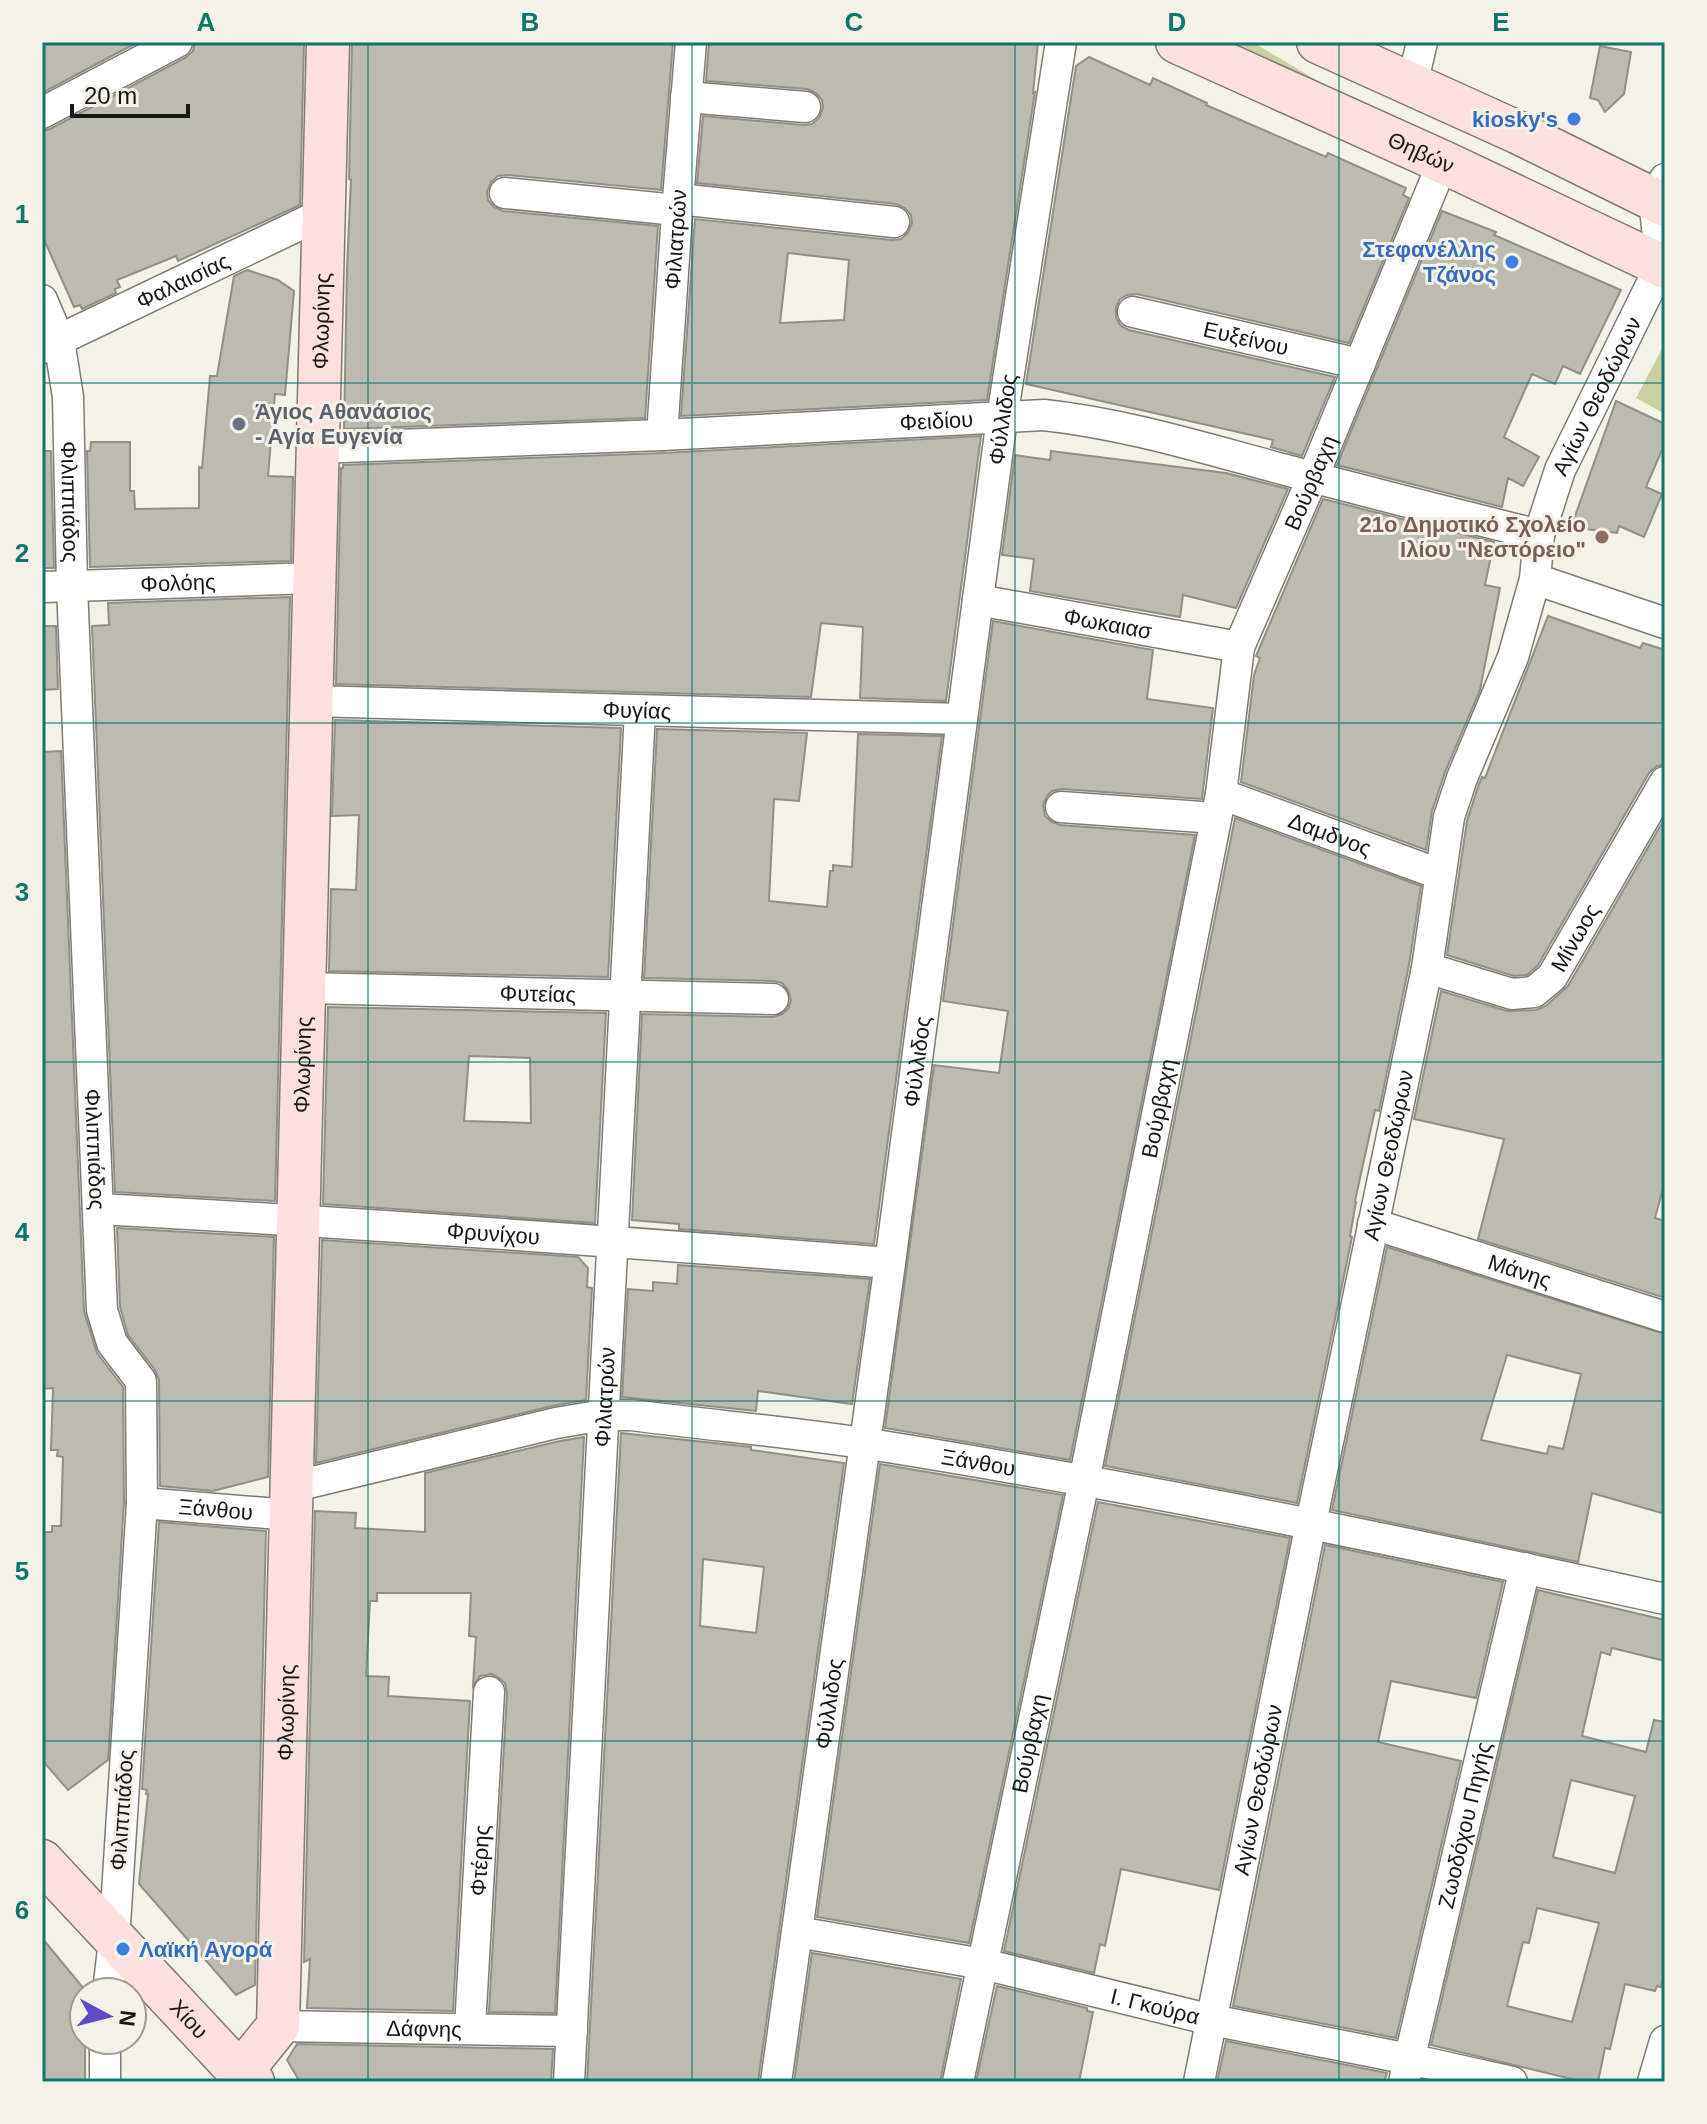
<svg xmlns="http://www.w3.org/2000/svg" width="1707" height="2124" viewBox="0 0 1707 2124" font-family="Arial,sans-serif">
  <style>
    .green { fill: #cad0a4 }
    .building { fill: #bcbbb1; stroke: #918f86; stroke-width: 2; fill-rule: evenodd }
    .lines { fill: none; stroke-linecap: round; stroke-linejoin: round }
    .street-casing { stroke: #7d7b72; stroke-width: 33 }
    .secondary-casing { stroke: #7d7b72; stroke-width: 45 }
    .street { stroke: #fff; stroke-width: 30 }
    .secondary { stroke: #fce0dd; stroke-width: 42 }
    .grid { fill: none; stroke: #0f766e; stroke-width: 2; stroke-opacity: 0.55 }
    .shop-dot { fill: #3f7fe0; stroke: #f4f2e8; stroke-width: 3 }
    .worship-dot { fill: #6b7280; stroke: #f4f2e8; stroke-width: 3 }
    .education-dot { fill: #8d6e63; stroke: #f4f2e8; stroke-width: 3 }
    .labels { text-anchor: middle; dominant-baseline: central; stroke-width: 6; stroke-linejoin: round; paint-order: stroke }
    .shop-label { font-size: 22px; font-weight: bold; fill: #366cbe; stroke: #f4f2e8; text-anchor: end }
    .street-label { font-size: 22px; fill: #171713; stroke: #f4f2e8 }
    .worship-label { font-size: 22px; font-weight: bold; fill: #5b616d; stroke: #f4f2e8; text-anchor: start }
    .education-label { font-size: 22px; font-weight: bold; fill: #785e54; stroke: #f4f2e8; text-anchor: end }
    .neatline { fill: none; stroke: #0f766e; stroke-width: 3 }
    .grid-label { font-size: 26px; text-anchor: middle; font-weight: bold; fill: #0f766e }
  </style>
  <rect width="100%" height="100%" fill="#f4f2e8"/>
  <path class="green" d="M1222 42H1251L1259 46 1338 93Z
    M1665 343V414L1636 398Z"/>
  <path class="building" d="M42 42H138L42 93Z
    M195 42H304L300 205 178 261 176 256 117 280 120 287 115 289 116 293 82 309 80 305 74 307 42 235V131L50 129 185 58 193 51Z
    M352 42H673L661 190 507 175 498 176 491 182 487 192 488 200 494 207 503 211 658 226 645 418 344 429 347 268 351 180 349 179Z
    M709 42H1038L1033 93 1035 92 987 400 681 416 695 219 892 240 901 239 908 233 912 223 911 215 905 208 896 204 697 183 703 116 804 125 812 124 819 118 823 108 822 100 816 93 807 89 706 81ZM788 253 849 260 844 320 780 323Z
    M1600 46 1631 52 1624 94 1605 112 1598 100 1590 98Z
    M1089 57 1150 85 1153 78 1207 103 1206 105 1326 157 1328 153 1406 188 1403 195 1409 198 1349 343 1137 294 1127 295 1120 299 1116 307V318L1121 326 1129 330 1335 377 1302 456 1271 447 1273 440 1026 384 1076 66Z
    M1442 211 1496 232 1494 235 1621 290 1580 374 1563 366 1555 384 1532 374 1504 437 1539 457 1523 486 1508 478 1502 507 1337 465Z
    M247 270 278 280 294 291 285 395 275 394 268 476 293 477 291 561 90 567 87 451H90L91 442H130V491H134L135 509 199 508V467L202 468 210 376H217L234 276Z
    M1616 401 1665 424V443L1646 487 1662 494 1644 537 1619 526 1617 533 1576 528 1578 520 1574 519Z
    M981 436 946 701 860 698 863 627 821 623 811 697 336 684 341 468H343V465L663 453Z
    M42 451H51L54 568H42Z
    M1051 451 1226 473 1288 489 1236 608 1183 595 1180 617 1030 591 1034 559 1002 555 1015 455 1050 460Z
    M1323 499 1494 542 1485 585 1500 588 1480 690 1445 772 1432 811 1426 850 1241 782 1254 675 1260 658 1256 656Z
    M290 597 275 1201 115 1192 92 626 109 625 108 603Z
    M1548 616 1640 648 1643 643 1665 650V764L1657 766 1649 773 1538 965 1527 975 1514 976 1447 955 1467 821 1479 784 1482 777 1485 778Z
    M993 621 1153 650 1147 699 1213 708 1202 799 1062 789 1052 791 1047 796 1043 805 1045 816 1052 822 1060 825 1195 835 1070 1460 885 1428 934 1065 999 1073 1008 1011 943 1001Z
    M42 626H56L58 689 42 690Z
    M335 720 621 728 608 977 329 971 331 889 356 890 359 815 332 816Z
    M657 729 807 733 799 801 774 799 769 901 827 907 830 871H833V865L852 867 858 734 942 736 874 1244 679 1229V1224L632 1220 642 1014 773 1017 782 1014 788 1009 791 1000 788 990 782 983 773 981 644 978Z
    M61 751 84 1311 97 1353 123 1387 124 1502 108 1760 68 1790 42 1760V1599L44 1532H52V1526H61L63 1457 57 1456 58 1450H51L53 1388 42 1389V752Z
    M1235 818 1421 886 1409 965 1379 1111 1375 1110 1355 1201 1356 1202 1350 1236 1352 1237 1297 1503 1105 1466Z
    M1665 818V1181L1655 1218 1665 1221V1298L1478 1239 1504 1139 1414 1119 1441 991 1507 1011 1536 1010 1546 1006 1568 986Z
    M328 1007 606 1013 595 1223 323 1204ZM469 1056 530 1058 531 1123 464 1121Z
    M117 1228 274 1237 268 1477 213 1491 160 1486 159 1380 155 1370 128 1335 120 1307Z
    M322 1240 578 1257 588 1268 587 1287 592 1288 586 1400 552 1406 316 1463Z
    M1387 1247 1665 1334V1514L1592 1493 1578 1562 1332 1510ZM1507 1355 1581 1374 1563 1449 1549 1446 1547 1454 1481 1440Z
    M678 1265 870 1279 852 1404 758 1391 756 1411 622 1397 628 1289 653 1291V1282L677 1284Z
    M621 1433 751 1447V1450L844 1463 758 2082H587ZM703 1559 764 1567 756 1633 700 1626Z
    M584 1437 555 2013 489 2012 507 1693 505 1683 498 1677 491 1674 480 1676 473 1686 476 1637 469 1636 471 1593H377V1601H370L366 1676 389 1677 388 1696 470 1701 453 2011 307 2008 310 1959 304 1962 315 1511 356 1513 355 1528 425 1532V1473L560 1441Z
    M880 1464 1063 1495 969 1943 817 1917Z
    M1098 1502 1290 1538 1219 1890 1121 1869 1105 1946 1100 1944 1094 1973 1004 1951Z
    M159 1522 266 1531 255 1985 236 1995 139 1884 148 1794H146L147 1790 142 1789Z
    M1325 1545 1503 1582 1476 1698 1391 1681 1378 1742 1461 1761 1396 2038 1233 2006Z
    M1538 1590 1665 1620V1661L1612 1648 1610 1655 1601 1652 1582 1736 1646 1752 1654 1720 1665 1722V1970L1661 1987 1657 1986 1655 1991 1625 1984 1610 2049 1605 2048 1598 2082H1584L1431 2045ZM1571 1780 1635 1796 1615 1873 1553 1857ZM1537 1908 1599 1923 1572 2022 1507 2006 1523 1942 1529 1943Z
    M42 1938 85 1990V2082H42Z
    M812 1953 961 1979 940 2082H794Z
    M997 1986 1087 2008V2011L1093 2012 1079 2082H976Z
    M1226 2041 1387 2073 1384 2082H1217Z
    M297 2044 553 2049 551 2082H300L287 2060Z"/>
  <g class="lines">
    <defs>
      <g id="street">
        <path d="M1412 85 1422 42"/>
        <path d="M686 97 805 107"/>
        <path d="M42 113 177 42"/>
        <path d="M505 193 677 210"/>
        <path d="M678 199 894 222"/>
        <path d="M1661 265 1654 199 1665 179"/>
        <path id="s1" d="M42 300 59 340 68 397 72 586 102 1310 112 1343 141 1381 142 1503 114 1940 108 1992"/>
        <path id="s2" d="M1133 312 1360 364"/>
        <path id="s3" d="M42 348 324 213"/>
        <path id="s4" d="M662 435 678 199 691 42"/>
        <path id="s5" d="M317 448 662 435 1044 415C1127 424 1206 449 1286 470 1370 493 1455 514 1539 535"/>
        <path d="M1535 579 1665 623"/>
        <path id="s6" d="M42 587 314 578"/>
        <path id="s7" d="M978 600 1239 647"/>
        <path id="s8" d="M311 701 962 719"/>
        <path id="s9" d="M1221 794 1439 874"/>
        <path d="M1061 807 1216 818"/>
        <path id="s10" d="M1427 968 1512 994 1534 992 1552 977 1665 782"/>
        <path id="s11" d="M304 988 773 999"/>
        <path id="s12" d="M98 1209C362 1223 626 1242 890 1263"/>
        <path id="s13" d="M1373 1224 1665 1317"/>
        <path id="s14" d="M292 1487 556 1423 604 1415H631C716 1426 803 1433 888 1447 1149 1489 1407 1542 1665 1599"/>
        <path id="s15" d="M142 1503 291 1515"/>
        <path id="s16" d="M797 1932 983 1964 1212 2020 1409 2059 1512 2082"/>
        <path id="s17" d="M278 2026 572 2031"/>
        <path id="s18" d="M470 2028 489 1692"/>
        <path d="M105 2040V2082"/>
        <path id="s19" d="M569 2082 640 711"/>
        <path id="s20" d="M776 2082 890 1263 1002 418 1061 42"/>
        <path id="s21" d="M958 2082 1084 1481 1221 794 1239 647 1313 477 1443 162"/>
        <path id="s22" d="M1199 2082 1311 1523 1427 968 1449 817 1462 778 1513 657 1535 579 1539 535 1560 470 1661 265 1665 259"/>
        <path id="s23" d="M1404 2082 1525 1568"/>
        <path d="M1653 2082 1665 2041"/>
      </g>
      <g id="secondary">
        <path id="s24" d="M1177 42 1443 162 1665 267"/>
        <path d="M1318 42 1517 132 1665 205"/>
        <path id="s25" d="M42 1861 240 2073 253 2082"/>
        <path id="s26" d="M240 2073 278 2026 328 42"/>
      </g>
    </defs>
    <use href="#street" class="street-casing"/>
    <use href="#secondary" class="secondary-casing"/>
    <use href="#street" class="street"/>
    <use href="#secondary" class="secondary"/>
  </g>
  <path class="grid" d="M368 42V2082M692 42V2082M1015 42V2082M1339 42V2082M42 383H1665M42 723H1665M42 1062H1665M42 1401H1665M42 1741H1665"/>
  <g class="shop-dot">
    <circle cx="1574" cy="119" r="8"/>
    <circle cx="1512" cy="262" r="8"/>
    <circle cx="123" cy="1949" r="8"/>
  </g>
  <circle class="worship-dot" cx="239" cy="424" r="8"/>
  <circle class="education-dot" cx="1602" cy="537" r="8"/>
  <g class="labels">
    <g class="shop-label">
      <text x="1558" y="119">kiosky's</text>
      <text x="1496" y="249">Στεφανέλλης<tspan x="1496" dy="25">Τζάνος</tspan></text>
      <text x="139" y="1949" text-anchor="start">Λαϊκή Αγορά</text>
    </g>
    <g class="street-label">
      <text stroke="none"><textPath href="#s24" startOffset="268">Θηβών</textPath></text>
      <text stroke="none"><textPath href="#s4" startOffset="196">Φιλιατρών</textPath></text>
      <text stroke="none"><textPath href="#s3" startOffset="156">Φαλαισίας</textPath></text>
      <text stroke="none"><textPath href="#s26" startOffset="1766">Φλωρίνης</textPath></text>
      <text stroke="none"><textPath href="#s2" startOffset="116">Ευξείνου</textPath></text>
      <text stroke="none"><textPath href="#s22" startOffset="1738">Αγίων Θεοδώρων</textPath></text>
      <text stroke="none"><textPath href="#s20" startOffset="1678">Φύλλιδος</textPath></text>
      <text stroke="none"><textPath href="#s5" startOffset="620">Φειδίου</textPath></text>
      <text stroke="none"><textPath href="#s21" startOffset="1642">Βούρβαχη</textPath></text>
      <text stroke="none"><textPath href="#s1" startOffset="206">Φιλιππιάδος</textPath></text>
      <text stroke="none"><textPath href="#s6" startOffset="136">Φολόης</textPath></text>
      <text stroke="none"><textPath href="#s7" startOffset="132">Φωκαιασ</textPath></text>
      <text stroke="none"><textPath href="#s8" startOffset="326">Φυγίας</textPath></text>
      <text stroke="none"><textPath href="#s9" startOffset="116">Δαμδνος</textPath></text>
      <text stroke="none"><textPath href="#s10" startOffset="180">Μίνωος</textPath></text>
      <text stroke="none"><textPath href="#s11" startOffset="234">Φυτείας</textPath></text>
      <text stroke="none"><textPath href="#s20" startOffset="1030">Φύλλιδος</textPath></text>
      <text stroke="none"><textPath href="#s26" startOffset="1022">Φλωρίνης</textPath></text>
      <text stroke="none"><textPath href="#s21" startOffset="994">Βούρβαχη</textPath></text>
      <text stroke="none"><textPath href="#s1" startOffset="854">Φιλιππιάδος</textPath></text>
      <text stroke="none"><textPath href="#s22" startOffset="946">Αγίων Θεοδώρων</textPath></text>
      <text stroke="none"><textPath href="#s12" startOffset="396">Φρυνίχου</textPath></text>
      <text stroke="none"><textPath href="#s13" startOffset="154">Μάνης</textPath></text>
      <text stroke="none"><textPath href="#s19" startOffset="686">Φιλιατρών</textPath></text>
      <text stroke="none"><textPath href="#s14" startOffset="698">Ξάνθου</textPath></text>
      <text stroke="none"><textPath href="#s15" startOffset="74">Ξάνθου</textPath></text>
      <text stroke="none"><textPath href="#s20" startOffset="382">Φύλλιδος</textPath></text>
      <text stroke="none"><textPath href="#s26" startOffset="374">Φλωρίνης</textPath></text>
      <text stroke="none"><textPath href="#s21" startOffset="346">Βούρβαχη</textPath></text>
      <text stroke="none"><textPath href="#s22" startOffset="298">Αγίων Θεοδώρων</textPath></text>
      <text transform="translate(122 1810) rotate(-86)">Φιλιππιάδος</text>
      <text stroke="none"><textPath href="#s23" startOffset="264">Ζωοδόχου Πηγής</textPath></text>
      <text stroke="none"><textPath href="#s18" startOffset="168">Φτέρης</textPath></text>
      <text stroke="none"><textPath href="#s16" startOffset="366">Ι. Γκούρα</textPath></text>
      <text stroke="none"><textPath href="#s25" startOffset="216">Χίου</textPath></text>
      <text stroke="none"><textPath href="#s17" startOffset="146">Δάφνης</textPath></text>
    </g>
    <g class="worship-label">
      <text x="255" y="411">Άγιος Αθανάσιος<tspan x="255" dy="25">- Αγία Ευγενία</tspan></text>
    </g>
    <g class="education-label">
      <text x="1586" y="524">21ο Δημοτικό Σχολείο<tspan x="1586" dy="25">Ιλίου "Νεστόρειο"</tspan></text>
    </g>
  </g>
  <rect width="1707" height="2124" fill="none" stroke="#f4f2e8" stroke-width="88"/>
  <g transform="translate(108 2016) rotate(97)"><circle r="38" fill="#f4f2e8" stroke="#9c9a93" stroke-width="2"/>
  <path d="M0-6L14 30L0 20L-14 30Z" fill="#5e4cc5"/>
  <text y="-12" font-size="22" font-weight="bold" text-anchor="middle" fill="#171713">N</text>
  </g>
  <path d="M72 104v12h116v-12" fill="none" stroke="#171713" stroke-width="4"/>
  <text x="84" y="104" font-size="24" fill="#171713" stroke="#f4f2e8" stroke-width="6" paint-order="stroke">20 m</text>
  <rect x="44" y="44" width="1619" height="2036" class="neatline"/>
  <g class="grid-label">
    <text x="206" y="31">A</text>
    <text x="530" y="31">B</text>
    <text x="854" y="31">C</text>
    <text x="1177" y="31">D</text>
    <text x="1501" y="31">E</text>
    <text x="22" y="223">1</text>
    <text x="22" y="562">2</text>
    <text x="22" y="901">3</text>
    <text x="22" y="1241">4</text>
    <text x="22" y="1580">5</text>
    <text x="22" y="1919">6</text>
  </g>
</svg>
